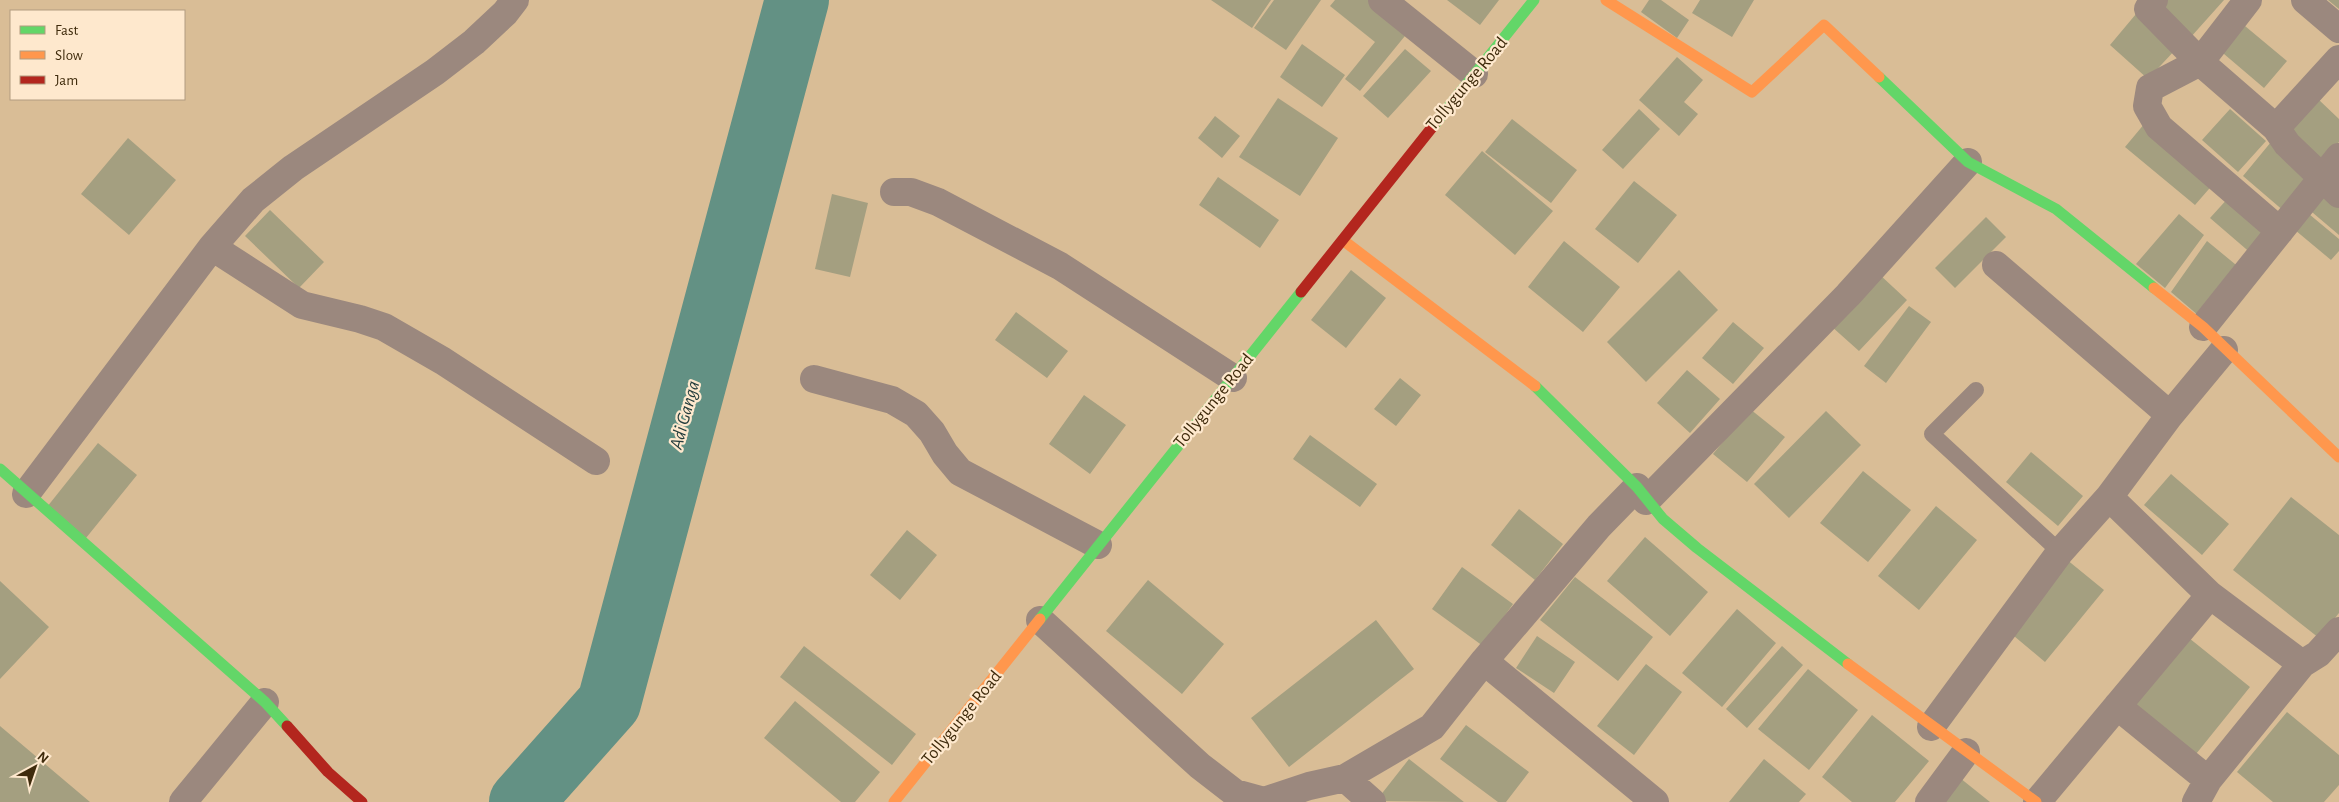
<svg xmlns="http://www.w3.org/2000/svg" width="2339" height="802" viewBox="0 0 2339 802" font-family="'Alegreya Sans',sans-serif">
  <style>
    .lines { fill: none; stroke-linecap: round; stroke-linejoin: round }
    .river { stroke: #639184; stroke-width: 64 }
    .building { fill: #a49f80 }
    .lane { stroke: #9b887e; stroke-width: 16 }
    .street { stroke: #9b887e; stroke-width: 28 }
    .fast { stroke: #63d668; stroke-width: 11 }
    .slow { stroke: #ff974d; stroke-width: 11 }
    .jam { stroke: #b3261e; stroke-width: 11 }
    .labels { text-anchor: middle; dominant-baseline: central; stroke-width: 4.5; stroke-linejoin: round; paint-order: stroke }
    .street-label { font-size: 18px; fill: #3f2b0c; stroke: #fee8cd }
    .water-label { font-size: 19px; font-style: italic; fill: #233c3c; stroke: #fee8cd }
  </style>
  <rect width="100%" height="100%" fill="#d9bd96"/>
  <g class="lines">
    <path class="river" d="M521 802 609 703 797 0"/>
  </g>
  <path class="building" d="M1211 0H1271L1252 28Z
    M1274 0H1321L1286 50 1254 28Z
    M1335 0H1371L1409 31 1360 91 1345 79 1375 42 1330 6Z
    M1447 0H1499L1480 25Z
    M1649 0H1661L1689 20 1677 38 1641 12Z
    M1700 0H1754L1732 37 1692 13Z
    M2168 0H2224L2190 38 2159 10Z
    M2328 0H2339V9Z
    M2136 14 2176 49 2148 79 2110 45Z
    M2239 21 2287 61 2264 88 2217 48Z
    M1302 44 1345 75 1322 107 1280 77Z
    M1405 49 1431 71 1388 118 1363 96Z
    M1677 57 1703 80 1684 102 1698 114 1679 136 1639 100Z
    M1278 98 1338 138 1300 196 1239 157Z
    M2318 99 2339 119V142L2320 161 2288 130Z
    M1639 109 1660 129 1623 169 1602 150Z
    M2230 109 2266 141 2238 172 2202 140Z
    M1215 116 1240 136 1222 158 1198 138Z
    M1512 119 1577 170 1551 203 1485 152Z
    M2145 123 2215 182 2195 205 2125 147Z
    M128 138 176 180 129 235 81 194Z
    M2271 142 2314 178 2285 212 2243 176Z
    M1482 151 1553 211 1515 255 1445 195Z
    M1218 177 1279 220 1260 248 1199 205Z
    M1634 181 1677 215 1638 263 1595 229Z
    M2321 190 2339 205V235L2306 207Z
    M832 194 868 203 850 277 815 269Z
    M2230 196 2272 234 2253 255 2210 218Z
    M2303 209 2339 239V251L2331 260 2289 225Z
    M270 210 324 262 299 288 245 236Z
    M2179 214 2204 235 2165 288 2136 264Z
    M1986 217 2006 237 1955 288 1935 268Z
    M1564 241 1620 287 1583 332 1528 287Z
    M2207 241 2241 269 2199 316 2171 292Z
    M1351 270 1386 298 1346 348 1311 320Z
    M1679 270 1718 310 1646 382 1607 342Z
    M1879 274 1907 300 1859 351 1831 326Z
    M1909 306 1931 322 1886 383 1864 366Z
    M1016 312 1068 351 1047 378 995 340Z
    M1733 322 1764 348 1733 384 1702 358Z
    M1687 370 1720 399 1690 433 1657 403Z
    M1400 378 1421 395 1396 426 1374 409Z
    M1084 395 1126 425 1090 474 1049 444Z
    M1750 409 1785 437 1747 482 1713 454Z
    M1826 411 1861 445 1789 518 1754 484Z
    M1310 435 1377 484 1360 507 1293 459Z
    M98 443 137 475 86 538 47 507Z
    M2031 452 2083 496 2058 526 2006 482Z
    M1863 471 1911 510 1868 562 1820 523Z
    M2171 474 2229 524 2202 555 2144 505Z
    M2291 497 2339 535V613L2319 638 2233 570Z
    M1936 506 1977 540 1919 610 1878 576Z
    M1519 509 1563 544 1535 580 1491 545Z
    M907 530 937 555 900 600 870 575Z
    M1645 537 1708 592 1670 636 1607 581Z
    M2066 559 2104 590 2045 662 2008 631Z
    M1462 567 1513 604 1483 646 1432 609Z
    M1575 577 1653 637 1618 681 1540 620Z
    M1148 580 1224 644 1182 694 1106 631Z
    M0 581 49 627 0 679Z
    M1737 609 1776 643 1722 707 1682 673Z
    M1376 620 1414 669 1289 767 1251 718Z
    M2184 634 2250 687 2196 754 2130 702Z
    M1537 636 1575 662 1554 693 1516 668Z
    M804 646 916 734 892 765 780 677Z
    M1782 646 1803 665 1747 728 1726 709Z
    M1646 664 1682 692 1634 755 1597 726Z
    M1808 669 1858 710 1809 770 1758 729Z
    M795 701 880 772 855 802H841L764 738Z
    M2287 712 2339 755V785L2324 802H2273L2237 772Z
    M1872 715 1929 761 1895 802H1852L1822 777Z
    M1466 725 1529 772 1506 802H1498L1440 759Z
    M0 726 90 802H0Z
    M1409 759 1464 802 1376 801Z
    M1764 759 1806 794 1799 802H1729Z
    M1960 778 1990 802H1941Z"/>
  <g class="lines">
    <path class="lane" d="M1976 390 1932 434 2060 552"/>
    <path class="street" d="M1382 0 1474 74
      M2154 0 2148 9 2200 62 2276 128
      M2248 0 2200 62 2150 88 2147 106 2159 127 2280 231
      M2305 0 2339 29
      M2339 59 2276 128 2287 144 2339 194
      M894 192H911L938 202 1060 266 1233 378
      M212 247 302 305 360 319 384 327 443 361 596 461
      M1996 265 2170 415
      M2203 327 2339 157
      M814 379 892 400 916 414 932 432 945 454 960 472 1098 545
      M26 494 212 247 253 200 293 168 435 72 474 42 505 13 515 0
      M2109 497 2210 595 2302 664 2318 654 2339 631
      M1646 501 1848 295 1968 162
      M1040 620 1200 766 1235 793 1264 801 1309 786 1345 778 1432 727 1484 661 1599 526 1637 487
      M1484 661 1655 802
      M2117 706 2208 780
      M1931 727 2060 552 2109 497 2170 415 2224 350
      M1345 778 1372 802
      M183 802 265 702
      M1929 802 1966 752
      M2037 802 2210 595
      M2196 802 2208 780 2302 664"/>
    <path class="fast" d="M1879 77 1968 162 2056 209 2154 288
      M1434 125 1534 0
      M1535 386 1637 487 1663 519 1697 548 1848 664
      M0 469 265 702 287 726
      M1040 619 1301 292"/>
    <path class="slow" d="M1606 0 1752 92 1824 25 1879 77
      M1344 241 1535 386
      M2154 288 2203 327 2339 457
      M1848 664 2036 802
      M894 802 1040 619"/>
    <path class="jam" d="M1301 292 1434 125
      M287 726 328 772 362 802"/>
  </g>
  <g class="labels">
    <g class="street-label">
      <text transform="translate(1467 84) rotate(-50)">Tollygunge Road</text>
      <text transform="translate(1214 401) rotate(-51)">Tollygunge Road</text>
      <text transform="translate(962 718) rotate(-51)">Tollygunge Road</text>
    </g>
    <g class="water-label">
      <text transform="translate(685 415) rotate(-75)">Adi Ganga</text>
    </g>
  </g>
  <rect x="10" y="10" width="175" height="90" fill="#fee8cd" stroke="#b29c80"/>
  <rect x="20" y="26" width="25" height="8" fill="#63d668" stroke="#b29c80"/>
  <text x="55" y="35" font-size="15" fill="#3f2b0c">Fast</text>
  <rect x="20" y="51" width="25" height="8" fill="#ff974d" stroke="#b29c80"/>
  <text x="55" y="60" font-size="15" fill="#3f2b0c">Slow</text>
  <rect x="20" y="76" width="25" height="8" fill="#b3261e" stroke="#b29c80"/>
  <text x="55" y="85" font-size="15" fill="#3f2b0c">Jam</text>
  <g transform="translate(35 767) rotate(40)" stroke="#fee8cd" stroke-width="4" paint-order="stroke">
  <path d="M0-4L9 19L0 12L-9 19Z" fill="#3f2b0c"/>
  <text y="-8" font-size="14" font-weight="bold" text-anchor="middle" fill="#3f2b0c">N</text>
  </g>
</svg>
